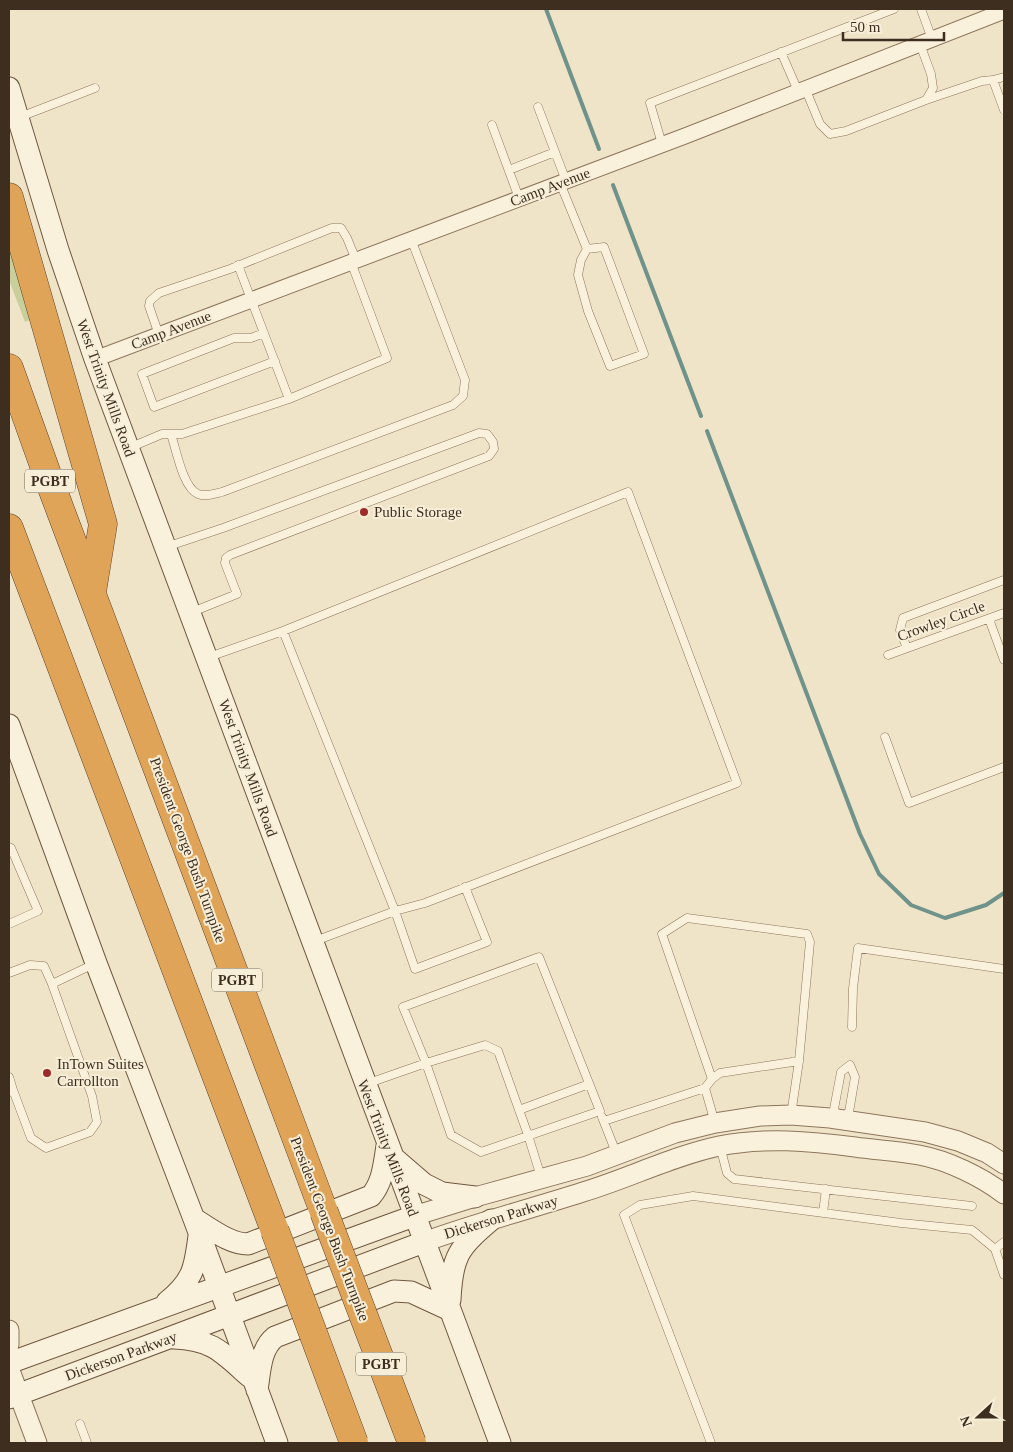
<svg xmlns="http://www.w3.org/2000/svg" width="1013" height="1452" viewBox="0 0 1013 1452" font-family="Georgia,serif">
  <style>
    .green { fill: #c9cf9b }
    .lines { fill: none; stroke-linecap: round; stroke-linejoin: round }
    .stream { stroke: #6f938a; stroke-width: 4 }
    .service-casing { stroke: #8d765c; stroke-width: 9 }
    .minor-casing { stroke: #8d765c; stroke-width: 17 }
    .tertiary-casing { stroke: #8d765c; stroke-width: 21 }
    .secondary-casing { stroke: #6f573f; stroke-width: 23 }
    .motorway-casing { stroke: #5b4430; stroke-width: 29 }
    .service { stroke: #faf1dc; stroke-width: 8 }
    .minor { stroke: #faf1dc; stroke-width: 15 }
    .tertiary { stroke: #faf1dc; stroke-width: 19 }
    .secondary { stroke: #faf1dc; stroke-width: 21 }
    .motorway { stroke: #e0a458; stroke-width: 28 }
    .motorway-bridge-casing { stroke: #5b4430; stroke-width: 29; stroke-linecap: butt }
    .motorway-bridge { stroke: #e0a458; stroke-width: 28 }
    .poi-dot { fill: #9e2a2b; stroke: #f7eed8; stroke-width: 2 }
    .labels { text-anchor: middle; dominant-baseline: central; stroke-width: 4; stroke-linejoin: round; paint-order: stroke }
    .shield { fill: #f7eed8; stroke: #756857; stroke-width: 1 }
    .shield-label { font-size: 14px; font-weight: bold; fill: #3d2e20 }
    .street-label { font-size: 15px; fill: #3d2e20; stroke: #f7eed8 }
    .poi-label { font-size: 15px; fill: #3d2e20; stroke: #f7eed8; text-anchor: start }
  </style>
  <rect width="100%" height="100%" fill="#f0e4c8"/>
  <path class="green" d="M9 244 32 319 25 322 9 280Z"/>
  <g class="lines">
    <path class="stream" d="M546 9 599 149
      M613 185 701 416
      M707 431 860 834 879 874 911 905 945 918 986 905 1004 893"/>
    <defs>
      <path id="service" d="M921 9 932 39
        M781 52 798 91
        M993 80 1004 110
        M805 88 820 124 830 134 846 131 926 100 933 88 931 74 920 44
        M926 100 982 81 993 80 1004 77
        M538 107 566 181
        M20 117 95 88
        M492 125 519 198
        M662 144 650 103 894 9
        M509 170 555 152
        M560 183 587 249 581 260 578 275 588 311 610 366 644 354 604 247 587 249
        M238 265 289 399 387 358 351 262
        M264 333 251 338H234L142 374 154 407 275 361
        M159 335 149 306 150 301 159 293 230 269 332 228H341L347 238 356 260
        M171 434C176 449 183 488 198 494 206 497 214 494 222 492L453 405 463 396 465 380 411 239
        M129 448 162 434H182L289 399
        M166 547 223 528 479 433 487 434 493 442 494 449 489 456 230 555 226 558 225 563 237 594 192 612
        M989 619 1004 660
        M283 631 628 492 737 783 425 903 395 911 415 969 487 942 465 887
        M907 648 900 630 903 618 1004 580
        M888 655 1004 613
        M209 657 283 631 395 911 315 941
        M885 737 909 803 1004 767
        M9 847 11 848 38 911 9 924
        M9 973 30 965 44 966 52 984
        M852 1027 853 988 858 948 1004 969
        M850 1065 855 1077 849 1112 839 1120 834 1109 841 1072Z
        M9 1077 13 1090
        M712 1079 662 934 687 918 807 934 810 942 799 1061 791 1115
        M366 1084 426 1063 451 1135 481 1152 600 1111 539 957 403 1007 426 1063 485 1045 498 1051 528 1135 541 1177
        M9 1092 13 1090 31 1138 46 1148 90 1132 97 1122 92 1096 52 984 96 963
        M519 1110 589 1084
        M602 1117 617 1155
        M604 1121 705 1088
        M715 1123 705 1088 712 1079 720 1073 799 1061
        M720 1146 727 1173 734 1179 972 1206
        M823 1213 826 1189
        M1004 1242 995 1249 1004 1275
        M80 1424 87 1443
        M711 1443 624 1215 640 1205 693 1196 901 1223 972 1230 995 1249"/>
      <path id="minor" d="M95 359 685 136 1004 11"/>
      <path id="tertiary" d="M414 1216 475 1197 587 1166 675 1133 715 1123 760 1116 791 1115 830 1118 925 1132 958 1141 987 1153 1004 1164
        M424 1242C476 1223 530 1209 583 1192 629 1178 673 1156 719 1146 765 1137 810 1141 855 1147 876 1150 898 1151 919 1155 947 1160 982 1177 1004 1194
        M9 1330V1345
        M9 1368 37 1443"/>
      <path id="secondary" d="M9 88 58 250 95 359 500 1443
        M9 725 96 963 194 1219 277 1443
        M395 1159 424 1184 442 1193 475 1197
        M194 1219C210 1228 229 1244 248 1244L371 1196C383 1182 384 1164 387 1146
        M450 1300C452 1256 458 1248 491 1220
        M167 1302C193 1281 195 1268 199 1236
        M174 1338C212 1339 223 1353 250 1377
        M9 1363 414 1216
        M257 1390C260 1372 260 1349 275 1337L394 1291 411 1292 450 1310
        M9 1398 424 1242"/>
      <path id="motorway" d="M9 197 103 524 92 592
        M9 368 52 488 324 1212
        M9 528 275 1231"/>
    </defs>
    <use href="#service" class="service-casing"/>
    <use href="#minor" class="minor-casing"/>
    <use href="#tertiary" class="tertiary-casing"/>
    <use href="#secondary" class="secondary-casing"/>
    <use href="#motorway" class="motorway-casing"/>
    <use href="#service" class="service"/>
    <use href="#minor" class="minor"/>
    <use href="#tertiary" class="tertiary"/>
    <use href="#secondary" class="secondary"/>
    <use href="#motorway" class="motorway"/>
    <defs>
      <path id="motorway-bridge" d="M324 1212 412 1443
        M275 1231 354 1443"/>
    </defs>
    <use href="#motorway-bridge" class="motorway-bridge-casing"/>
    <use href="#motorway-bridge" class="motorway-bridge"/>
  </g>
  <g class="poi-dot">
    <circle cx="364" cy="512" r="5"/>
    <circle cx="47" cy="1073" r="5"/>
  </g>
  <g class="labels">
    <g class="shield">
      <rect x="25" y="469.5" width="50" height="23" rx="4"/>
      <rect x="212" y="968.5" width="50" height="23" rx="4"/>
      <rect x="356" y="1352.5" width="50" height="23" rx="4"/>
    </g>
    <g class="shield-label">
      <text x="50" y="481">PGBT</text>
      <text x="237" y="980">PGBT</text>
      <text x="381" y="1364">PGBT</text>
    </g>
    <g class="street-label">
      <text transform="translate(550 187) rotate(-21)">Camp Avenue</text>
      <text transform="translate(171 330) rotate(-21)">Camp Avenue</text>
      <text transform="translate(106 388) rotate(70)">West Trinity Mills Road</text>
      <text transform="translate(941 621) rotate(-20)">Crowley Circle</text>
      <text transform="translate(248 768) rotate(70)">West Trinity Mills Road</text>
      <text transform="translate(188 850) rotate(70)">President George Bush Turnpike</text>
      <text transform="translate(388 1148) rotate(69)">West Trinity Mills Road</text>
      <text transform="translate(501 1217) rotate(-17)">Dickerson Parkway</text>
      <text transform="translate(330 1229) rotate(69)">President George Bush Turnpike</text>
      <text transform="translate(121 1356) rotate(-20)">Dickerson Parkway</text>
    </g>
    <g class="poi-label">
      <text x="374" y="512">Public Storage</text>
      <text x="57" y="1064">InTown Suites<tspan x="57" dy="17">Carrollton</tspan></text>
    </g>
  </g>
  <rect width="1013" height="1452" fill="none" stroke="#3d2e20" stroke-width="20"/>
  <g transform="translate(978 1417) rotate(249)" stroke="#f7eed8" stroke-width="4" paint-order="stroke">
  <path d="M0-4L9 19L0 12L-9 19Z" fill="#3d2e20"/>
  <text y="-8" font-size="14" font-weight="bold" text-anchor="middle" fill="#3d2e20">N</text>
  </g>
  <path d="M843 32v8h101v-8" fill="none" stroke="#3d2e20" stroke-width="2.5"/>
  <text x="850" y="32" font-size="15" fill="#3d2e20" stroke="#f7eed8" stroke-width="4" paint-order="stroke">50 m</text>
</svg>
